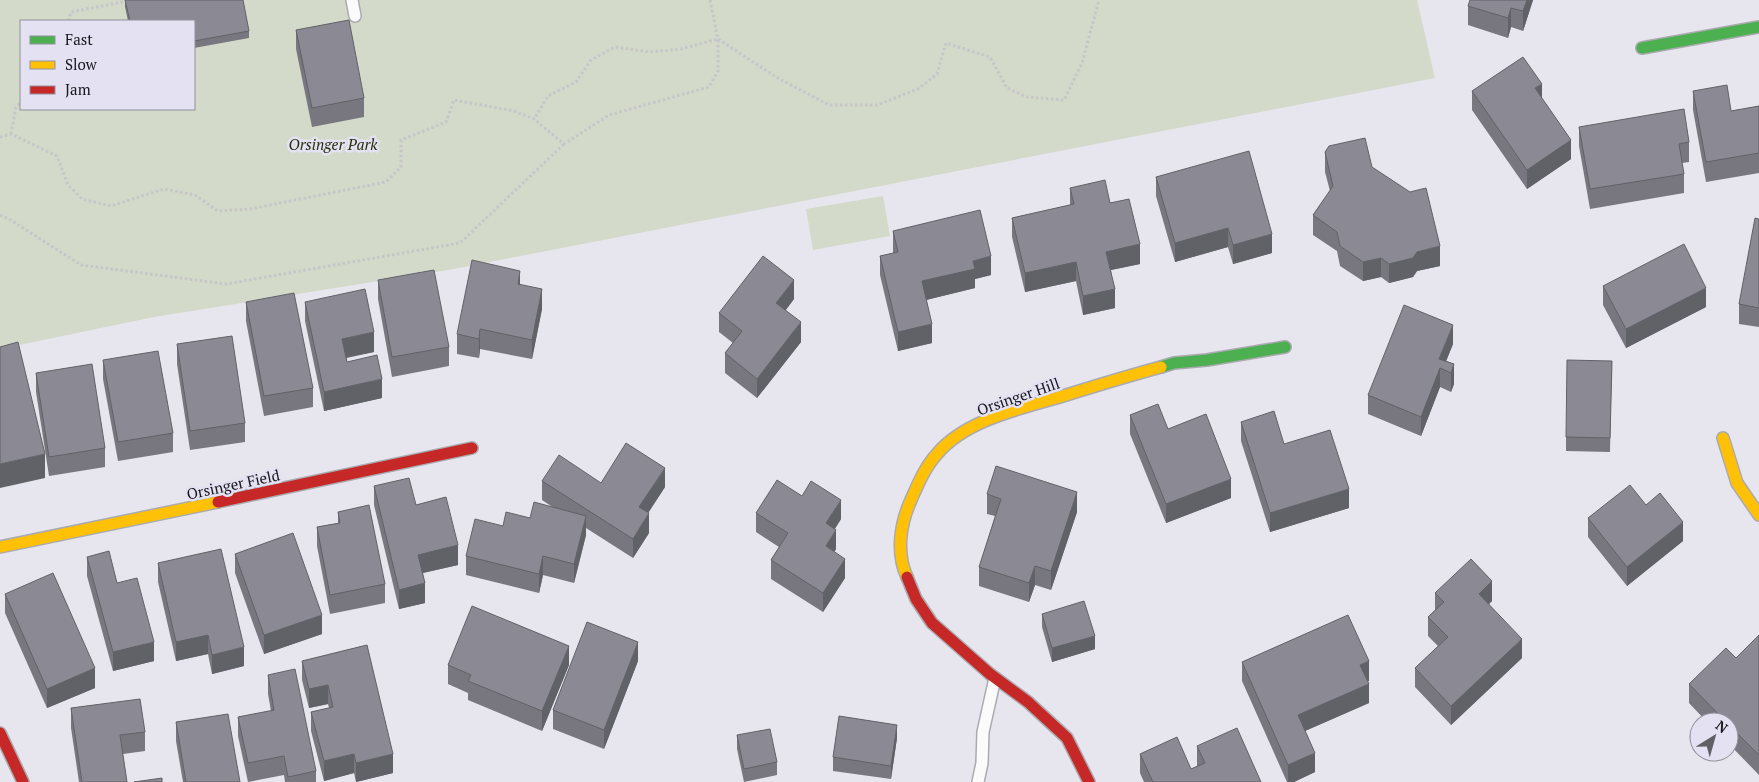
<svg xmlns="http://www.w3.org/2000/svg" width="1759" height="782" viewBox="0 0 1759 782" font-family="'PT Serif',serif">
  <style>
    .green { fill: #d4daca; fill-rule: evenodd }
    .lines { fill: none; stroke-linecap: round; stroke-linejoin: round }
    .lane-casing { stroke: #aaaaaf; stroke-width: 14 }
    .fast-casing { stroke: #aaaaaf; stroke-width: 14 }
    .slow-casing { stroke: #aaaaaf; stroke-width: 14 }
    .jam-casing { stroke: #aaaaaf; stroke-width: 14 }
    .path { stroke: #c6c6c9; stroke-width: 3; stroke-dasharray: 2.5 2.5; stroke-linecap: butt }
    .lane { stroke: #fbfbfc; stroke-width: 11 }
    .fast { stroke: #4caf50; stroke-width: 11 }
    .slow { stroke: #ffc107; stroke-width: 11 }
    .jam { stroke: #c62828; stroke-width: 11 }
    .wall { fill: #78777f }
    .shaded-wall { fill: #616168 }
    .building { fill: #8b8a94; stroke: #616168 }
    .labels { text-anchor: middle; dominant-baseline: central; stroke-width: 5; stroke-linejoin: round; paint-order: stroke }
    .park-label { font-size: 15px; font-style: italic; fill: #26300c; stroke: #e4e2f2 }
    .street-label { font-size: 15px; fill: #17161c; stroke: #e4e2f2 }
  </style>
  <rect width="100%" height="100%" fill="#e7e6ee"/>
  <path class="green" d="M0 0H1417L1435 78 454 269 154 317 0 349ZM21 21H194V109H21Z
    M883 196 890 236 813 250 806 209Z"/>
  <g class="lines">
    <defs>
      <path id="lane" d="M352 0 355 16
        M978 782 982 763 983 732 995 678"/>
      <path id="fast" d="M1642 48 1759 27
        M1161 367 1174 363 1207 360 1285 347"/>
      <path id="slow" d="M1723 438 1737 483 1759 515
        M0 547 218 502
        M907 577C896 553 900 524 911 500 918 484 925 467 937 454 965 420 1022 408 1063 396 1095 386 1128 376 1161 367"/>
      <path id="jam" d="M218 502 472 448
        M907 577 916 599 932 623 990 674 1028 702 1067 738 1089 782
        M0 733 23 782"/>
    </defs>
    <use href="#lane" class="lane-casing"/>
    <use href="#fast" class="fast-casing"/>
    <use href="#slow" class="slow-casing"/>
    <use href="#jam" class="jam-casing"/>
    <path class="path" d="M710 0 718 39 776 77 829 105H877L918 89 937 74 946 43 990 57 1007 88 1027 97 1064 100 1082 63 1099 0
      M68 21 71 12 133 0
      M11 134 16 107 21 102
      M0 137 11 134 57 156 68 185 82 199 111 206 164 189 195 195 218 211 250 209 386 182 401 167V140L446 122 454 100 514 111 534 119 564 144 609 115 709 87 718 71V39L681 49 650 52 615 47 591 60 576 82 548 96 534 119
      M0 215 9 219 81 265 226 284 460 243 564 144"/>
    <use href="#lane" class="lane"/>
    <use href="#fast" class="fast"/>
    <use href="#slow" class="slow"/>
    <use href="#jam" class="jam"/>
  </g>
  <path class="wall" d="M125 0 249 31V38L194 48V21H128L125 7Z
    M1470 0H1533L1523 31 1511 27 1508 38 1468 25V6Z
    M296 30 364 98V117L312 127 296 49Z
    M1472 91 1542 98 1571 159 1527 189 1472 110Z
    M1693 91 1731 111 1759 106V173L1706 182 1693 110Z
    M1579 127 1689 142V162L1682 163 1684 174V193L1590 209 1579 146Z
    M1325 152 1372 167 1440 266 1417 271 1413 277 1389 283 1381 277 1363 281 1340 266 1337 251 1313 235V215L1330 191 1325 172Z
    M1156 177 1272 253 1233 264 1228 247 1175 262 1156 196Z
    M1070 188 1110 203 1140 264 1111 270 1115 308 1083 315 1076 281 1025 292 1012 237V218L1070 205Z
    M1759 219V327L1739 324V304Z
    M893 231 991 275 975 279V288L926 300 932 343 898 351 880 275V256L893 253Z
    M378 280 449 347V366L392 377 378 299Z
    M520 285 542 309 532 359 480 349 479 358 457 354V334Z
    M1603 286 1706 307 1626 348 1603 305Z
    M794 299 786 310 801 342 757 398 725 373V353L733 343 719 332V313Z
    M246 302 313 388V407L264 416 246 321Z
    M305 302 374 352 347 358V362L382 398 324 411 305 321Z
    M177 344 245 423V442L190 450 177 364Z
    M1453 344 1446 361 1454 364V384L1451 392 1440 387 1421 436 1368 414V395Z
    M103 360 173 433V452L118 461 103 379Z
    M1612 361 1610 452 1566 451V437Z
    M36 373 105 448V467L49 476 36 392Z
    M1130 415 1168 429 1231 498 1166 523 1130 434Z
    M1241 422 1349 508 1270 532 1241 441Z
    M542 481 601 483 665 487 648 513 649 533 633 558 586 528V535L574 583 543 575 539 593 466 575V556L503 526 530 518 554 508 542 500Z
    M374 486 416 505 458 565 423 573 425 603 399 609 374 505Z
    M987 494 1077 512 1051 590 1035 585 1029 602 979 586V567L995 516 987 514Z
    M802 496 841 519 835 529 836 549 834 552 845 578 823 612 771 579V560L779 547 756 532V513Z
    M1646 505 1683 541 1627 586 1588 537V518Z
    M338 512 385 584V603L330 614 317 546V527L338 523Z
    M235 554 322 634 264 654 235 573Z
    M87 557 117 583 154 661 113 671 87 576Z
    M158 563 244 666 212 674 208 654 176 661 158 582Z
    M1435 593 1492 601 1489 604 1522 658 1451 725 1415 687V668L1438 646 1428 636V617L1435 610Z
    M5 594 95 688 47 708 5 613Z
    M1042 614 1095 649 1052 662 1042 627Z
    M1759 635V775L1729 744V722H1707L1689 703V684L1736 658Z
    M367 645 393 773 356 782 354 773 324 781 311 731V712L329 708 328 704 309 708 302 680V661Z
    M638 661 604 749 553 729V710Z
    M1242 662 1369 681H1367L1369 703 1305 731 1315 772 1294 782H1287L1242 681Z
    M448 665H569L542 731 468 700V693L448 684Z
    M268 675 316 771V782H285L284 775 248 782 238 736V717L271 711 268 694Z
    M71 708 145 732V751L123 754 127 782H79L71 728Z
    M176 722 240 782H183L176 741Z
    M737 735 777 762V775L744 782 737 749Z
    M897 738 891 779 833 771V757Z
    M1197 746 1261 782H1144L1140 773V754L1191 769 1197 766Z"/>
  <path class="shaded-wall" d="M1527 0H1533L1523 31V11Z
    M1511 8V27L1508 38V18Z
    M1542 84V103L1535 88Z
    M1571 140V159L1527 189V170Z
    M1228 228V247L1175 262V243Z
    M1272 234V253L1233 264V245Z
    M1140 244V264L1106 271V252Z
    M1440 246V266L1417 271 1413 277 1389 283V264L1417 252Z
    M991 256V275L975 279V288L922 301V281L973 261Z
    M1381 258V277L1363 281V262Z
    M1076 262V281L1025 292V273Z
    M520 271V290L518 284Z
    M794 280V299L776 322V303Z
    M1706 288V307L1626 348V329Z
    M542 289V309L532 359V340Z
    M1115 289V308L1083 315V296Z
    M801 322V342L757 398V379Z
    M932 324V343L898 351V332Z
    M1453 325V344L1443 369 1440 368V387L1421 436V417L1439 359Z
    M480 329V349L479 358V339Z
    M374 332V352L342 358V339Z
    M1454 364V384L1451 392V373Z
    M382 379V398L324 411V392Z
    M45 454V478L0 488V464Z
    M665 468V487L639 527V507Z
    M1231 479V498L1166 523V504Z
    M1349 489V508L1270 532V513Z
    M1077 492V512L1051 590V571Z
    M841 500V519L826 542V523Z
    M649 513V533L633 558V539Z
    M586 516V535L574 583V564Z
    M1683 522V541L1627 586V567Z
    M836 530V549L826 565V546Z
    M458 545V565L418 574V555Z
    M543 556V575L539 593V574Z
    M845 559V578L823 612V593Z
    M1035 566V585L1029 602V583Z
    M1492 581V601L1479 613V594Z
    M425 583V603L399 609V590Z
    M322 615V634L264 654V635Z
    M208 635V654L176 661V642Z
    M1095 636V649L1052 662V648Z
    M1522 639V658L1451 725V706Z
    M154 642V661L113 671V652Z
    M638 642V661L604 749V730Z
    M569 646V665L542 731V711Z
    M244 647V666L212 674V655Z
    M1369 661V681L1360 684V665Z
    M95 668V688L47 708V689Z
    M1369 684V703L1298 734V715Z
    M328 685V704L309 708V689Z
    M897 725V738L891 779V766Z
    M1315 753V772L1294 782H1288V765Z
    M354 754V773L324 781V761Z
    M393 754V773L356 782V763Z"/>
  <path class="building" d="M125 0H243L249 31 194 41V21H130Z
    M1470 0H1527L1523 11 1511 8 1508 18 1468 6Z
    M349 20 364 98 312 108 296 30Z
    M1523 57 1542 84 1535 88 1571 140 1527 170 1472 91Z
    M1727 85 1731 111 1759 106V153L1706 162 1693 91Z
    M1684 109 1689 142 1679 144 1684 174 1590 189 1579 127Z
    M1365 138 1372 167 1410 192 1426 188 1440 246 1417 252 1413 258 1389 264 1381 258 1363 262 1340 246 1337 232 1313 215 1333 186 1325 152 1329 146Z
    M1249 151 1272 234 1233 245 1228 228 1175 243 1156 177Z
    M1105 180 1110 203 1129 199 1140 244 1106 252 1115 289 1083 296 1076 262 1025 273 1012 218 1074 204 1070 188Z
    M980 210 991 256 973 261 975 269 922 281 932 324 898 332 880 256 898 252 893 231Z
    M1755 218 1759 219V308L1739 304Z
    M1684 244 1706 288 1626 329 1603 286Z
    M763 256 794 280 776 303 801 322 757 379 725 353 742 331 719 313Z
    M472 260 520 271 518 284 542 289 532 340 480 329 479 339 457 334Z
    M434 270 449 347 392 357 378 280Z
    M365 289 374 332 342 339 347 362 377 355 382 379 324 392 305 302Z
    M294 293 313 388 264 396 246 302Z
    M1404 305 1453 325 1439 359 1454 364 1451 373 1440 368 1421 417 1368 395Z
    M232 336 245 423 190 431 177 344Z
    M18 342 45 454 0 464V347Z
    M158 351 173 433 118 442 103 360Z
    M1567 360 1612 361 1610 438 1566 437Z
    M92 364 105 448 49 457 36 373Z
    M1158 404 1168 429 1206 414 1231 479 1166 504 1130 415Z
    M1274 411 1284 444 1330 430 1349 489 1270 513 1241 422Z
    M626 443 665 468 639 507 649 513 633 539 542 481 559 455 601 483Z
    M996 466 1077 492 1051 571 1035 566 1029 583 979 567 1001 499 987 494Z
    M409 478 416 505 446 497 458 545 418 555 425 583 399 590 374 486Z
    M777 480 802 496 811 481 841 500 826 523 836 530 826 546 845 559 823 593 771 560 788 533 756 513Z
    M1630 485 1646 505 1660 493 1683 522 1627 567 1588 518Z
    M534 502 586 516 574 564 543 556 539 574 466 556 475 519 503 526 506 512 530 518Z
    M369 505 385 584 330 595 317 527 340 523 338 512Z
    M293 533 322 615 264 635 235 554Z
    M221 549 244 647 212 655 208 635 176 642 158 563Z
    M109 551 117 583 137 578 154 642 113 652 87 557Z
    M1471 559 1492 581 1479 594 1522 639 1451 706 1415 668 1448 637 1428 617 1444 602 1435 593Z
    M53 573 95 668 47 689 5 594Z
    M1084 601 1095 636 1052 648 1042 614Z
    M472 606 569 646 542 711 468 681 471 675 448 665Z
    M1348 615 1369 661 1360 665 1369 684 1298 715 1315 753 1288 765 1242 662Z
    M587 622 638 642 604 730 553 710Z
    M1759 635V755L1729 725V722H1726L1689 684 1726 648 1736 658Z
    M367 645 393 754 356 763 354 754 324 761 311 712 333 707 328 685 309 689 302 661Z
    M295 669 316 771 288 777 284 756 248 763 238 717 274 710 268 675Z
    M140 699 145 732 120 735 127 782H82L71 708Z
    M228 714 240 782H186L176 722Z
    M839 716 897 725 891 766 833 757Z
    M1237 728 1261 782H1153L1140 754 1177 737 1191 769 1205 763 1197 746Z
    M770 729 777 762 744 769 737 735Z
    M162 778V782H134Z"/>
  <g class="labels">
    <g class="park-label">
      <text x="333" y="144">Orsinger Park</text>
    </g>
    <g class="street-label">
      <text transform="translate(1018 396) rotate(-19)">Orsinger Hill</text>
      <text transform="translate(233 484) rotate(-12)">Orsinger Field</text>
    </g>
  </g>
  <rect x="20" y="20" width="175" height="90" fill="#e4e2f2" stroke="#92909c"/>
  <rect x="30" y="36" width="25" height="8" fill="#4caf50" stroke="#92909c"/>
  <text x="65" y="45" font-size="15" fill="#17161c">Fast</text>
  <rect x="30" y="61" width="25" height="8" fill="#ffc107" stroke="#92909c"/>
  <text x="65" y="70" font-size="15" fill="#17161c">Slow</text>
  <rect x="30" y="86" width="25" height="8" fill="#c62828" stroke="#92909c"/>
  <text x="65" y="95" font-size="15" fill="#17161c">Jam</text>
  <g transform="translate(1714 737) rotate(37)"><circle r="24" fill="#e4e2f2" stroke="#92909c"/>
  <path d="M0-4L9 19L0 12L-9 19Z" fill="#605f66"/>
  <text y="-8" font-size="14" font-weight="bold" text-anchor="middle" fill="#17161c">N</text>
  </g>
</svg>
